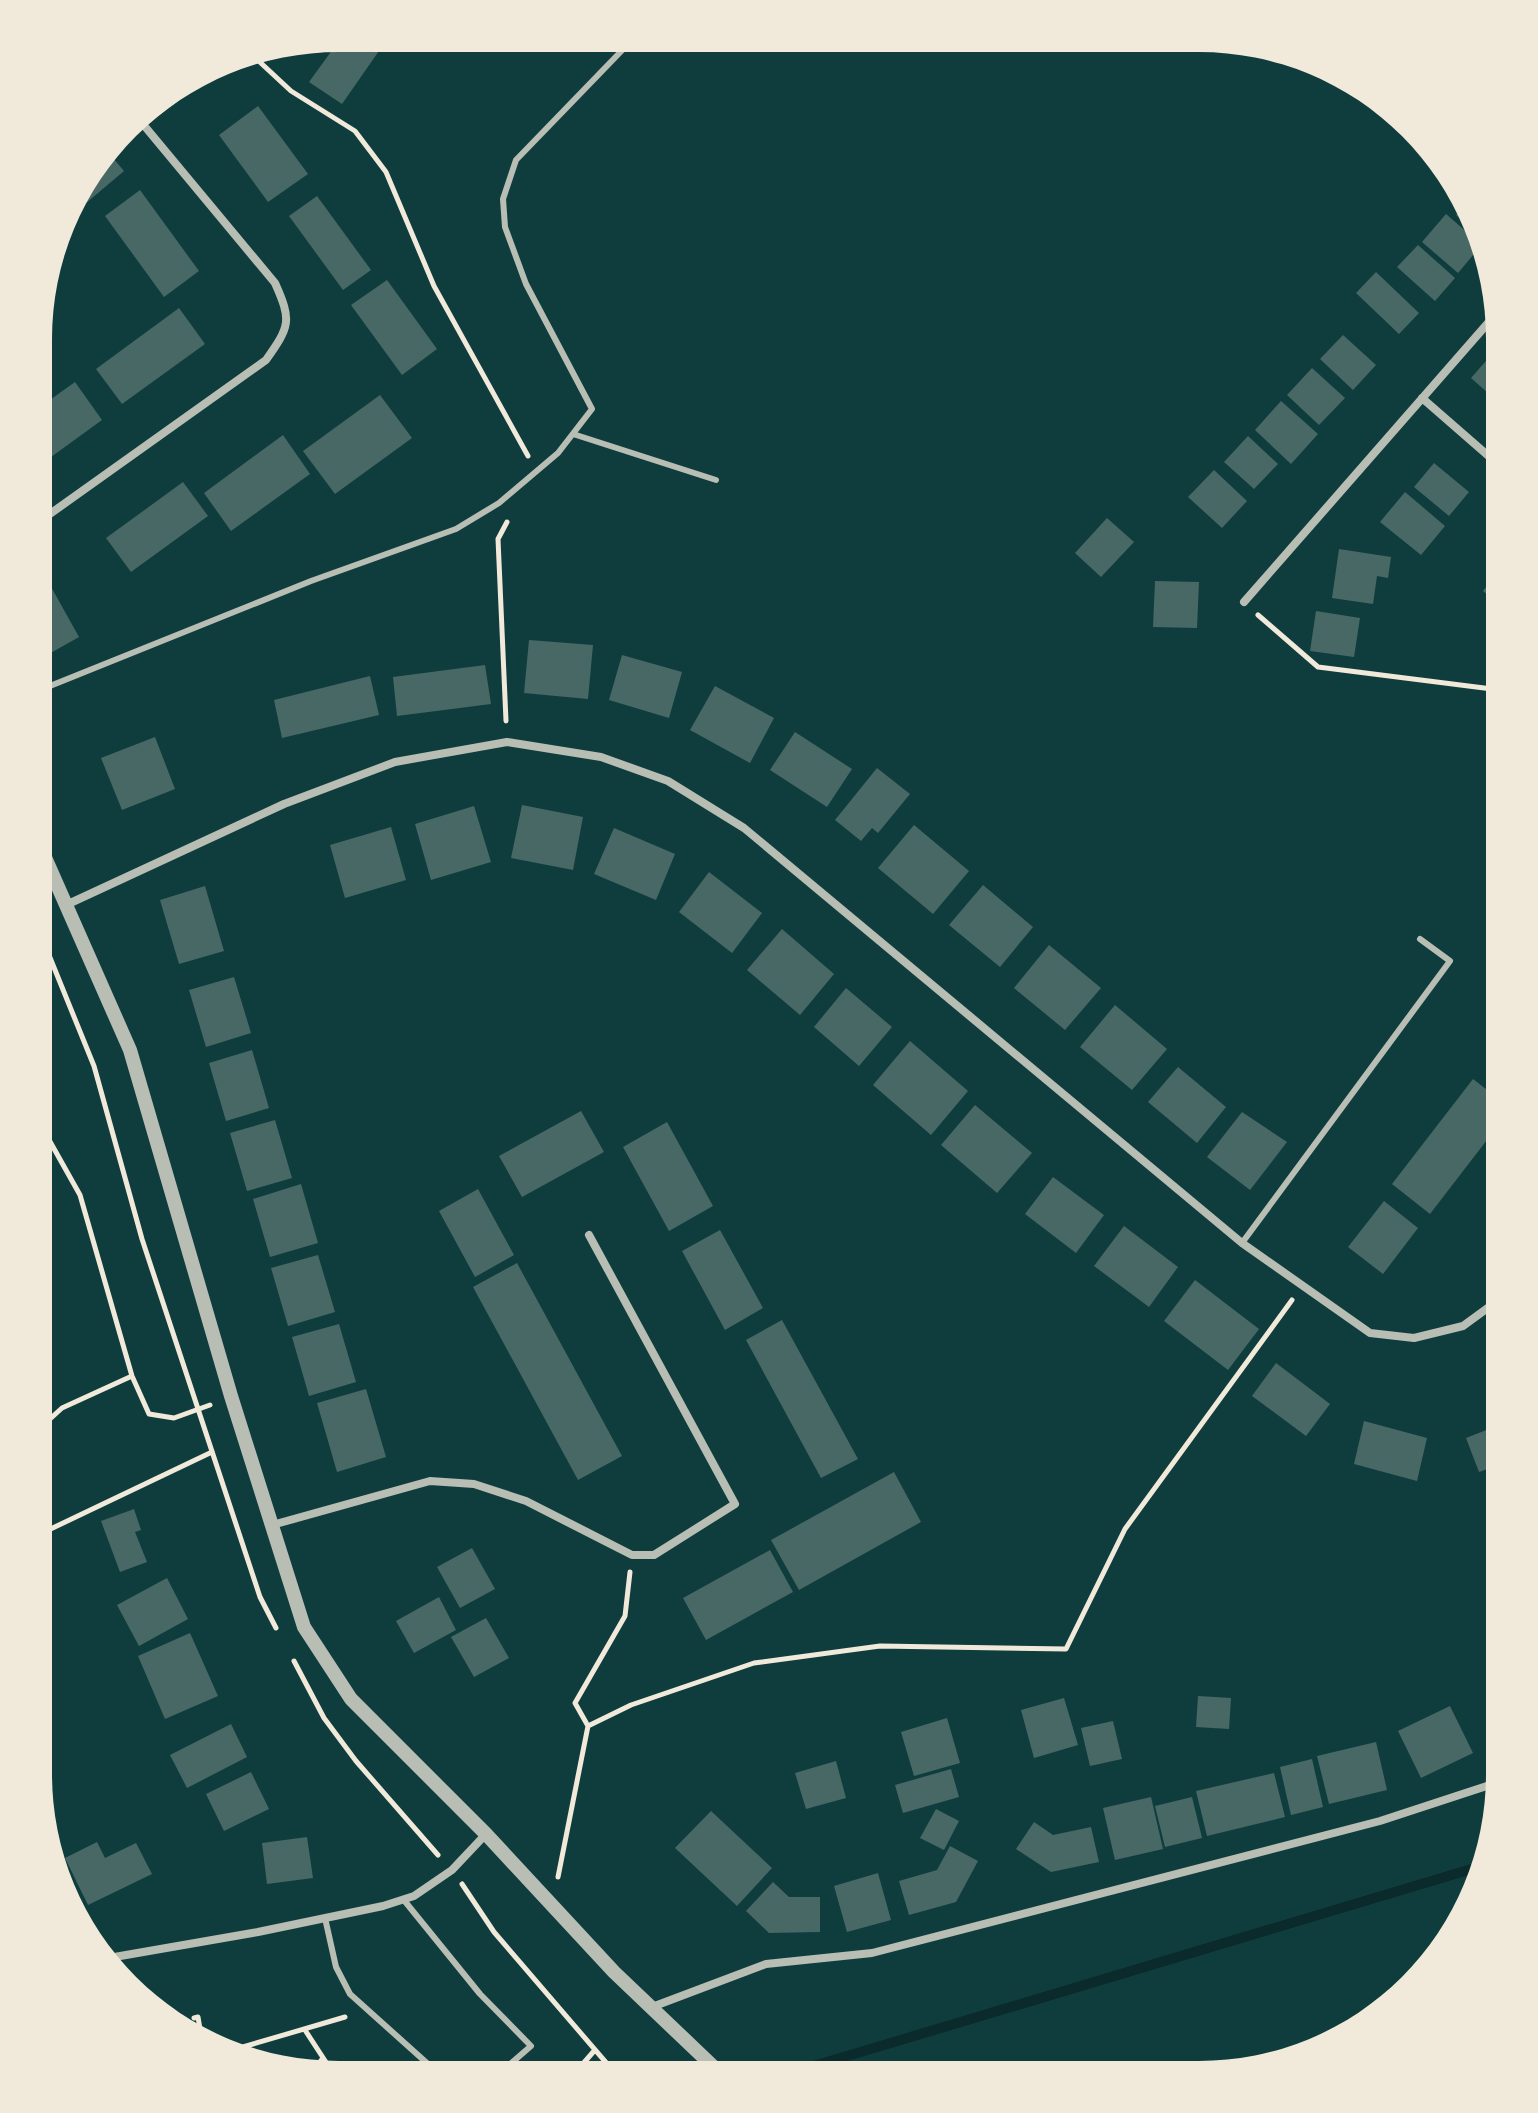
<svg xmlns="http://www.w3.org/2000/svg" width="1538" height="2113" viewBox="0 0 1538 2113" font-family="'IBM Plex Serif',serif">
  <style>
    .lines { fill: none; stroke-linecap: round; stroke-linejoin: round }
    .stream { stroke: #0a2a2b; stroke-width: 10 }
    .building { fill: #486865 }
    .path { stroke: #f1e9da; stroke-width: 5 }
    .service { stroke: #b8beb3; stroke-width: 6 }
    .minor { stroke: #b8beb3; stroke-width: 8 }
    .tertiary { stroke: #b8beb3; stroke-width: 14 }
  </style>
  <rect width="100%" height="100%" fill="#0f3d3e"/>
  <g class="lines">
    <path class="stream" d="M787 2074 1485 1865"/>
  </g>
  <path class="building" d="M341 38H368L381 48 342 104 309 82Z
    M258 106 308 174 268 202 219 135Z
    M108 152 124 171 85 204 77 193 78 189Z
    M140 190 199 271 164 297 105 216Z
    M317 196 371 270 343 290 289 216Z
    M1467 203 1469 205 1475 231 1456 215Z
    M1446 214 1477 241 1479 248 1458 273 1422 242Z
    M1418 245 1455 278 1435 301 1397 267Z
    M1376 272 1419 313 1399 334 1356 293Z
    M387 280 437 349 402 375 351 305Z
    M179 308 205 344 122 404 96 369Z
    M1343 335 1376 365 1353 390 1320 359Z
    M1500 345V398L1497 401 1471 378Z
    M1312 368 1345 398 1319 425 1287 395Z
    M75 382 102 420 40 465V407Z
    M380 395 412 438 335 494 303 451Z
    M1281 401 1318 434 1291 464 1255 430Z
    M283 435 310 474 231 531 204 493Z
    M1248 436 1278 464 1254 489 1224 462Z
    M1434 463 1469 492 1449 516 1414 487Z
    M1214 470 1247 501 1222 528 1188 497Z
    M183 482 208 516 131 572 106 538Z
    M1405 492 1445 526 1421 555 1380 522Z
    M1107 518 1134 542 1101 577 1075 553Z
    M1339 549 1391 557 1388 578 1377 576 1373 604 1332 598Z
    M1500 570V605L1483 591Z
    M45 576 79 637 40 659V579Z
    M1155 581 1199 582 1197 628 1153 627Z
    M1316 611 1360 618 1354 657 1310 651Z
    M529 640 593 645 588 699 524 693Z
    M622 655 682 672 669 718 609 700Z
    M485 665 491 704 397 716 393 677Z
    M370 676 379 715 282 738 274 700Z
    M715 686 774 718 750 763 690 730Z
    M795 732 852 769 827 807 770 770Z
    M155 737 175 789 122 810 101 758Z
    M877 768 910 794 878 833 872 828 861 841 835 820Z
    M522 805 583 817 573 870 511 858Z
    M474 806 491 862 431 880 415 824Z
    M914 825 969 871 933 914 878 868Z
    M391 827 406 880 345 898 330 845Z
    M614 828 675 854 656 900 594 874Z
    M709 872 762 913 732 953 679 912Z
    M983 885 1033 927 1000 967 949 925Z
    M205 886 224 951 179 964 160 900Z
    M782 929 834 974 800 1015 747 970Z
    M1049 945 1101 988 1065 1030 1014 988Z
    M234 977 251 1033 206 1047 189 990Z
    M846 988 892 1027 859 1066 814 1027Z
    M1115 1005 1167 1049 1132 1090 1080 1047Z
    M910 1041 968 1091 931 1135 873 1085Z
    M252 1050 269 1108 226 1121 209 1063Z
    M1500 1053V1077L1488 1068Z
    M1178 1067 1226 1107 1197 1143 1148 1102Z
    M1473 1079 1500 1100V1123L1430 1214 1392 1184Z
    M975 1105 1032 1153 997 1193 941 1145Z
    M581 1111 604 1152 522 1197 499 1156Z
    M1242 1112 1287 1142 1250 1190 1207 1157Z
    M275 1120 292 1178 247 1191 230 1133Z
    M667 1122 713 1206 669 1231 623 1147Z
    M1053 1177 1104 1215 1076 1253 1025 1214Z
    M301 1184 318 1243 270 1257 253 1199Z
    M478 1189 514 1255 475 1277 439 1211Z
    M1384 1201 1418 1228 1383 1274 1348 1247Z
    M1124 1226 1178 1267 1149 1307 1094 1266Z
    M720 1230 763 1308 725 1330 682 1251Z
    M318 1255 335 1312 288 1326 271 1268Z
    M517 1263 622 1456 578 1480 473 1287Z
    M1195 1280 1259 1329 1228 1370 1164 1321Z
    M782 1320 858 1459 821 1478 746 1340Z
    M339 1324 356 1382 309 1396 292 1337Z
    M1276 1363 1330 1404 1306 1436 1252 1396Z
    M366 1389 386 1457 337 1472 317 1403Z
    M1364 1421 1427 1438 1417 1481 1354 1464Z
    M1499 1425V1465L1479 1472 1466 1438Z
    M894 1472 921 1522 799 1590 771 1540Z
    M134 1509 141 1530 135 1532 147 1562 120 1572 101 1521Z
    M472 1548 495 1589 460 1608 437 1567Z
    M770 1550 793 1592 706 1640 683 1598Z
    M167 1578 188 1619 139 1646 117 1605Z
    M439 1597 456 1630 414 1653 396 1621Z
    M486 1618 509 1658 474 1677 451 1637Z
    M190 1633 218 1696 165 1719 138 1656Z
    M1198 1696 1231 1698 1229 1729 1196 1727Z
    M1064 1698 1078 1745 1034 1758 1021 1710Z
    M1450 1706 1473 1753 1421 1778 1398 1731Z
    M947 1718 960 1763 914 1776 901 1732Z
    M1113 1721 1122 1759 1090 1766 1081 1728Z
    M231 1724 247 1757 187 1788 170 1755Z
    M1376 1742 1387 1790 1329 1804 1317 1756Z
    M1312 1759 1323 1807 1291 1815 1280 1767Z
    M836 1761 846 1798 806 1809 795 1773Z
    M951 1769 959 1797 903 1813 895 1785Z
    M251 1772 269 1809 224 1831 206 1794Z
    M1274 1773 1285 1817 1207 1836 1196 1791Z
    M1151 1797 1163 1849 1115 1860 1103 1808Z
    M1192 1797 1202 1838 1165 1847 1155 1806Z
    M936 1809 959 1821 944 1850 920 1838Z
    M711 1811 772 1868 737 1906 675 1848Z
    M1034 1822 1053 1835 1091 1827 1099 1862 1051 1872 1016 1849Z
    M307 1837 313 1878 267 1884 262 1843Z
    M97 1842 105 1858 136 1843 152 1874 88 1905 65 1858Z
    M950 1846 978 1861 956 1902 909 1915 899 1881 937 1870Z
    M878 1873 891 1920 847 1932 834 1886Z
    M773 1882 789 1897H820V1932L769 1933 746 1911Z"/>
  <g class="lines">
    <path class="path" d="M250 53 291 91 355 131 386 172 434 286 528 456
      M1258 615 1318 667 1500 690
      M506 721 498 539 507 522
      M40 933 94 1066 142 1239 260 1597 276 1628
      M39 1062 48 1138 80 1195 132 1376 149 1414 174 1418 210 1405
      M39 1429 62 1408 132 1376
      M38 1535 212 1452
      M294 1661 324 1718 356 1761 438 1855
      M588 1726 575 1703 625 1616 630 1572
      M558 1877 588 1726 631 1705 754 1663 880 1646 1066 1649 1125 1529 1292 1300
      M462 1884 494 1932 615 2073
      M194 2018 198 2017 201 2035
      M305 2030 333 2073
      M236 2049 345 2017
      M311 2073 323 2058
      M575 2073 594 2051"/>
    <path class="service" d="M573 434 716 480
      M40 690 311 581 456 529 499 503 558 453 592 409 526 284 505 227 503 199 516 160 633 39
      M1242 1243 1450 961 1420 939
      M403 1899 480 1994 531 2046 508 2066
      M325 1918 336 1967 350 1994 438 2073"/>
    <path class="minor" d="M142 123 212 71
      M1422 398 1500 466
      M40 521 266 360C290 326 292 321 275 283L137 117
      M1244 602 1495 315
      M66 905 284 804 395 762 507 742 601 757 668 781 744 828 1242 1243 1370 1333 1414 1338 1463 1326 1500 1299
      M272 1525 430 1481 474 1484 526 1501 632 1555H654L735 1504 589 1235
      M1491 1714 1499 1734
      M103 1959 258 1932 383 1906 414 1896 452 1870 486 1834
      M652 2007 766 1964 872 1953 1380 1821 1499 1782"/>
    <path class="tertiary" d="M40 846 130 1050 231 1396 304 1627 351 1699 486 1834 614 1972 721 2074"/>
  </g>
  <path d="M0 0H1538V2113H0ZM339 52H1199A287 287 0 0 1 1486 339V1774A287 287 0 0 1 1199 2061H339A287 287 0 0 1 52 1774V339A287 287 0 0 1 339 52Z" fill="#f1e9da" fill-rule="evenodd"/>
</svg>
